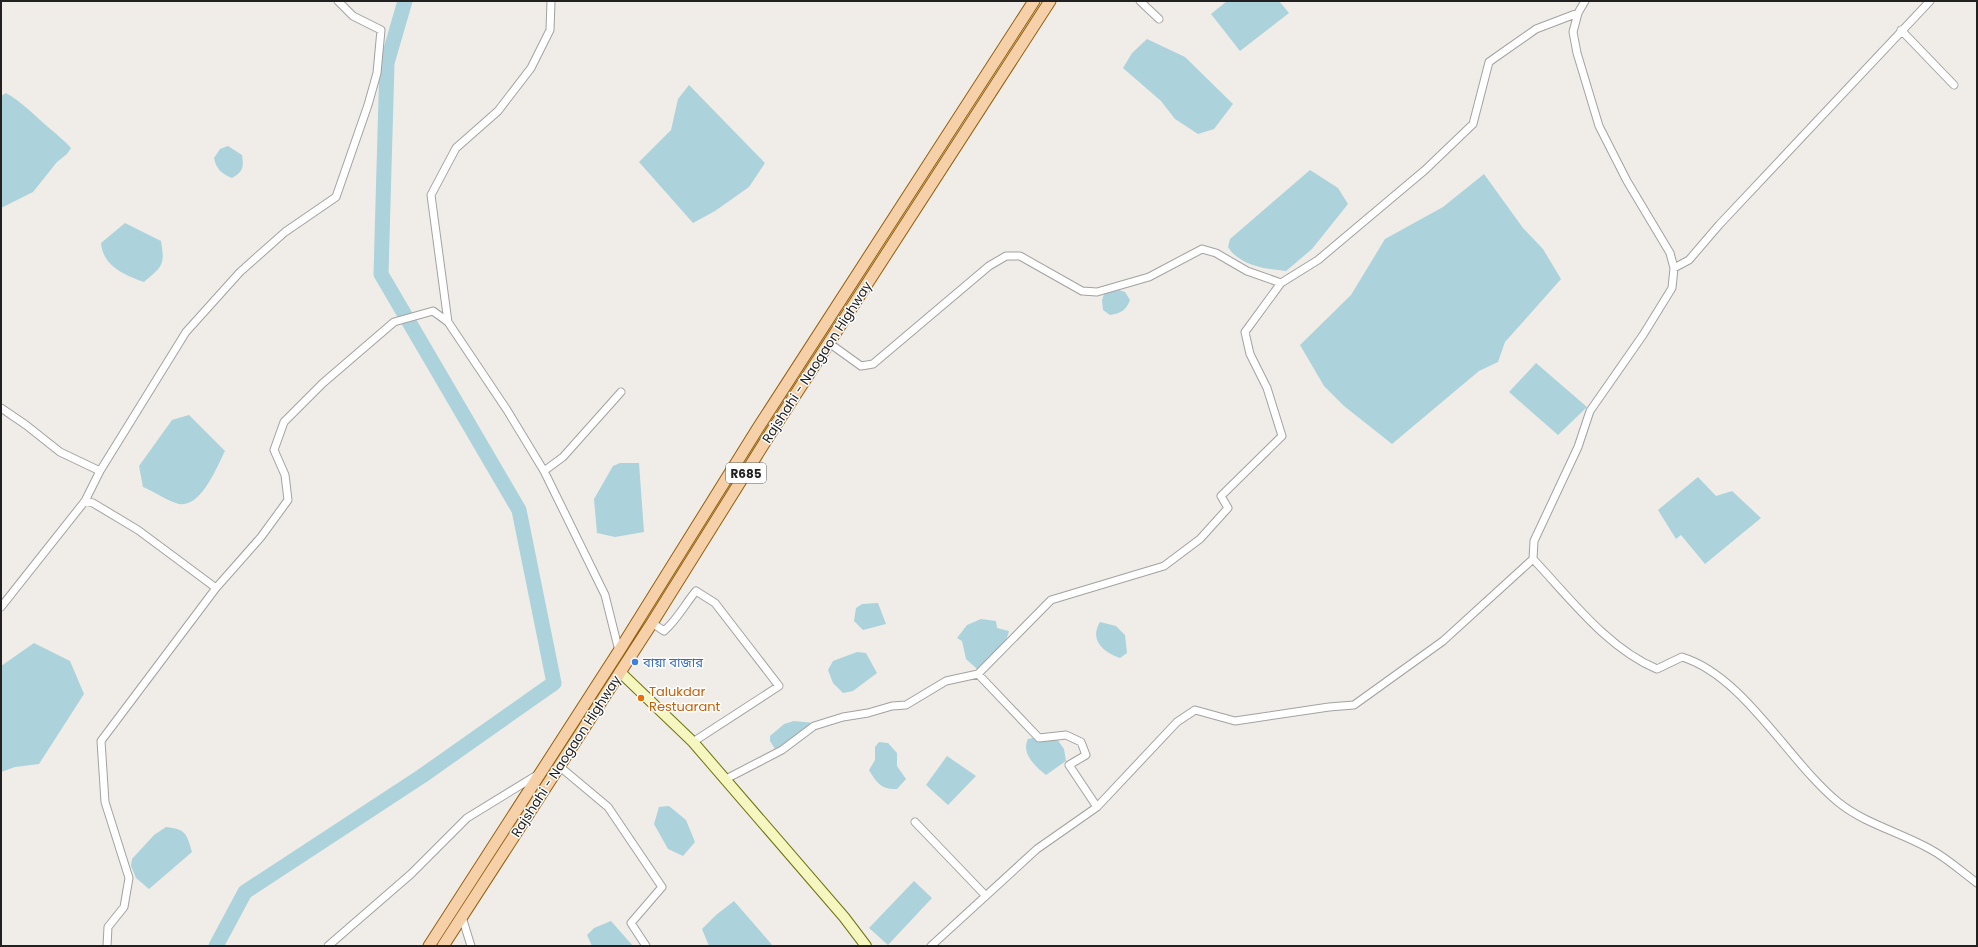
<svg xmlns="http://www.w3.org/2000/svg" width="1978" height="947" viewBox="0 0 1978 947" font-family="Poppins,'Noto Sans Bengali',sans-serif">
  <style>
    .water { fill: #acd2db }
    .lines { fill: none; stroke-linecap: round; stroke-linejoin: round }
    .river { stroke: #acd2db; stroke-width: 15 }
    .street-casing { stroke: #a2a2a2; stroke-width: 9 }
    .secondary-casing { stroke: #6d730d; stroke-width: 12 }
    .primary-casing { stroke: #935f0b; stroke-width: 13 }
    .street { stroke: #fff; stroke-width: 7 }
    .secondary { stroke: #f6f6c1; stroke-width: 10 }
    .primary { stroke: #f6d0a8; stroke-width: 11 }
    .shop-dot { fill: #3f7fe0; stroke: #fff; stroke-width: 1.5 }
    .food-dot { fill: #e8710a; stroke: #fff; stroke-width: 1.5 }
    .labels { text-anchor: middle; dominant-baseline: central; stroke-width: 3; stroke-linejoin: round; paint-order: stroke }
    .shield { fill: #fff; stroke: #646464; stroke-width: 1 }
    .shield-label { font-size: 12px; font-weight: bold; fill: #212121 }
    .street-label { font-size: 13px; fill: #212121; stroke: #fff }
    .shop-label { font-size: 13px; fill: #366cbe; stroke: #fff; text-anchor: start }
    .food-label { font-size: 13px; fill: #c56008; stroke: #fff; text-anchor: start }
  </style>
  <rect width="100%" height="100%" fill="#f0ede8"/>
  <path class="water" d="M1227 1H1279L1289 13 1240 51 1211 14Z
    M1147 39 1185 57 1233 104 1214 129 1198 134 1175 119 1161 101 1123 68 1132 53Z
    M689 85 765 163 749 187 715 211 693 223 639 162 671 130 678 99Z
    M6 93C23 103 34 115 48 127 56 134 64 140 71 148L67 154 57 162 33 192 1 208V96Z
    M228 146 242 155C244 167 243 172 232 178 222 174 216 169 214 158L220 149Z
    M1310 170 1338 188 1348 204 1312 249 1286 271C1266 269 1240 266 1228 247L1230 239Z
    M1484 174 1523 228 1543 249 1561 279 1505 342 1498 362 1479 371 1392 444 1344 406 1324 386 1300 345 1351 295 1385 239 1443 207Z
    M125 223 161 241C165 265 163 266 144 282 124 275 103 266 101 243Z
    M1119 290 1125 292 1130 300C1126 310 1122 313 1110 315L1103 310 1102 300 1104 294Z
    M1536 363 1587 407 1558 435 1509 392Z
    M189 415 225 451C217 467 201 508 179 504 169 502 153 491 143 487L139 466 172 420Z
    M620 463H639L644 532 615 537 597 533 594 499 613 466Z
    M1698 477 1716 496 1732 491 1761 518 1705 564 1681 535 1676 539 1658 510Z
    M878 603 886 624 863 630 854 621 856 608 862 604Z
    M981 619 996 621 997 628 1009 631C1006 647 989 660 977 669L966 659 962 641 957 638 967 625Z
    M1100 622 1116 626 1125 635 1127 653 1120 658C1103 652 1089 640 1100 622Z
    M34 643 70 661 84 694 39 764 15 767 1 772V666Z
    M857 652 866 653 877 673 853 691 843 693 833 683 828 670 833 661Z
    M794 721 814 723 783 751 775 749 770 741V736L784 724Z
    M1033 738 1039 740 1057 739 1064 749 1066 761 1046 775C1035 766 1021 754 1028 739Z
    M879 742 888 743 897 753V766L906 779 897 789C881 790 876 782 869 770L875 760V747Z
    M947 756 976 776 948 805 926 785Z
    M669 806 686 820 695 842 683 856 668 849 654 824 659 807Z
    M166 827C186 829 187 834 192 852L149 889 136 878 131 866 132 859 154 835Z
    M914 881 932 898 888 945 869 928Z
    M734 901 773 946H709L702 929 716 915Z
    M611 921 633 946H592L587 935 594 928Z"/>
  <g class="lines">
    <path class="river" d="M216 946 245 892 422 776 554 683 519 510 381 274 387 63 405 1"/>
    <defs>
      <path id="street" d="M551 1 550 30 531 68 498 111 456 148 431 195 448 322 507 410 544 471 605 595 619 651
        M1140 1 1159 19
        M1901 30 1954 85
        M1674 268 1689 260 1719 225 1930 1
        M829 343 861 366 873 364 989 266 1006 256H1020L1082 291 1097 292 1149 277 1202 249 1216 253 1247 271 1281 283 1318 260 1425 170 1473 124 1489 62 1536 29 1578 13
        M1 408 26 425 60 452 100 471
        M544 471 563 457 621 392
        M85 501 93 503 138 530 216 588
        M1533 559C1570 598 1607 648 1657 669L1682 657C1744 676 1788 761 1838 802 1865 824 1900 832 1930 849 1947 858 1962 872 1977 883
        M1 607 85 501 100 471 186 332 240 272 285 232 336 197 368 105 377 73 381 30 353 16 338 1
        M652 623 664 631C677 620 685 604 696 591L715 603 779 686 693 742
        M978 674 1039 738 1066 735 1081 742 1086 755 1069 765 1097 807
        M559 766 608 807 662 887 631 923 646 946
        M726 779 782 750 814 726 843 717 868 713 892 706 906 705 946 681 978 674 1051 600 1164 566 1200 539 1228 508 1221 496 1282 436 1267 388 1250 354 1245 332 1281 283
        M915 822 985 895
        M462 917 471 946
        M107 946 108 927 124 907 129 878 105 802 101 741 216 588 261 537 288 500 285 475 274 450 284 422 323 383 394 322 433 311 448 322
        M328 946 411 874 467 818 537 775
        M931 946 1037 849 1097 807 1177 722 1195 710 1235 721 1329 707 1354 705 1443 641 1533 559 1534 541 1578 447 1590 411 1643 335 1672 288 1674 268 1670 253 1627 181 1599 126 1577 53 1573 32 1578 13 1585 1"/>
      <path id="secondary" d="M620 672 693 742 844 917 866 946"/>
      <path id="primary" d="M429 946 619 651 758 428 1034 1
        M443 946 652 623 770 434 1050 1"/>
    </defs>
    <use href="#street" class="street-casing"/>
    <use href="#secondary" class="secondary-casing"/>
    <use href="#primary" class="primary-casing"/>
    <use href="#street" class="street"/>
    <use href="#secondary" class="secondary"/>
    <use href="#primary" class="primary"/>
  </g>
  <circle class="shop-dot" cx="635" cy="662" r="4"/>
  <circle class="food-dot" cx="641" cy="698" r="4"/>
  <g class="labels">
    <rect class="shield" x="726" y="463" width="40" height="20" rx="3"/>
    <g class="shield-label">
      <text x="746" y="473">R685</text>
    </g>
    <g class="street-label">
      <text transform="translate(817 362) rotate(-57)">Rajshahi - Naogaon Highway</text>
      <text transform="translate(566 756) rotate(-57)">Rajshahi - Naogaon Highway</text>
    </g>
    <g class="shop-label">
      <text x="643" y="662">বায়া বাজার</text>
    </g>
    <g class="food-label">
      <text x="649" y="691">Talukdar<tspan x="649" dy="15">Restuarant</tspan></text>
    </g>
  </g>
  <rect width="1978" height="947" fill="none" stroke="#212121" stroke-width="4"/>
</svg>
